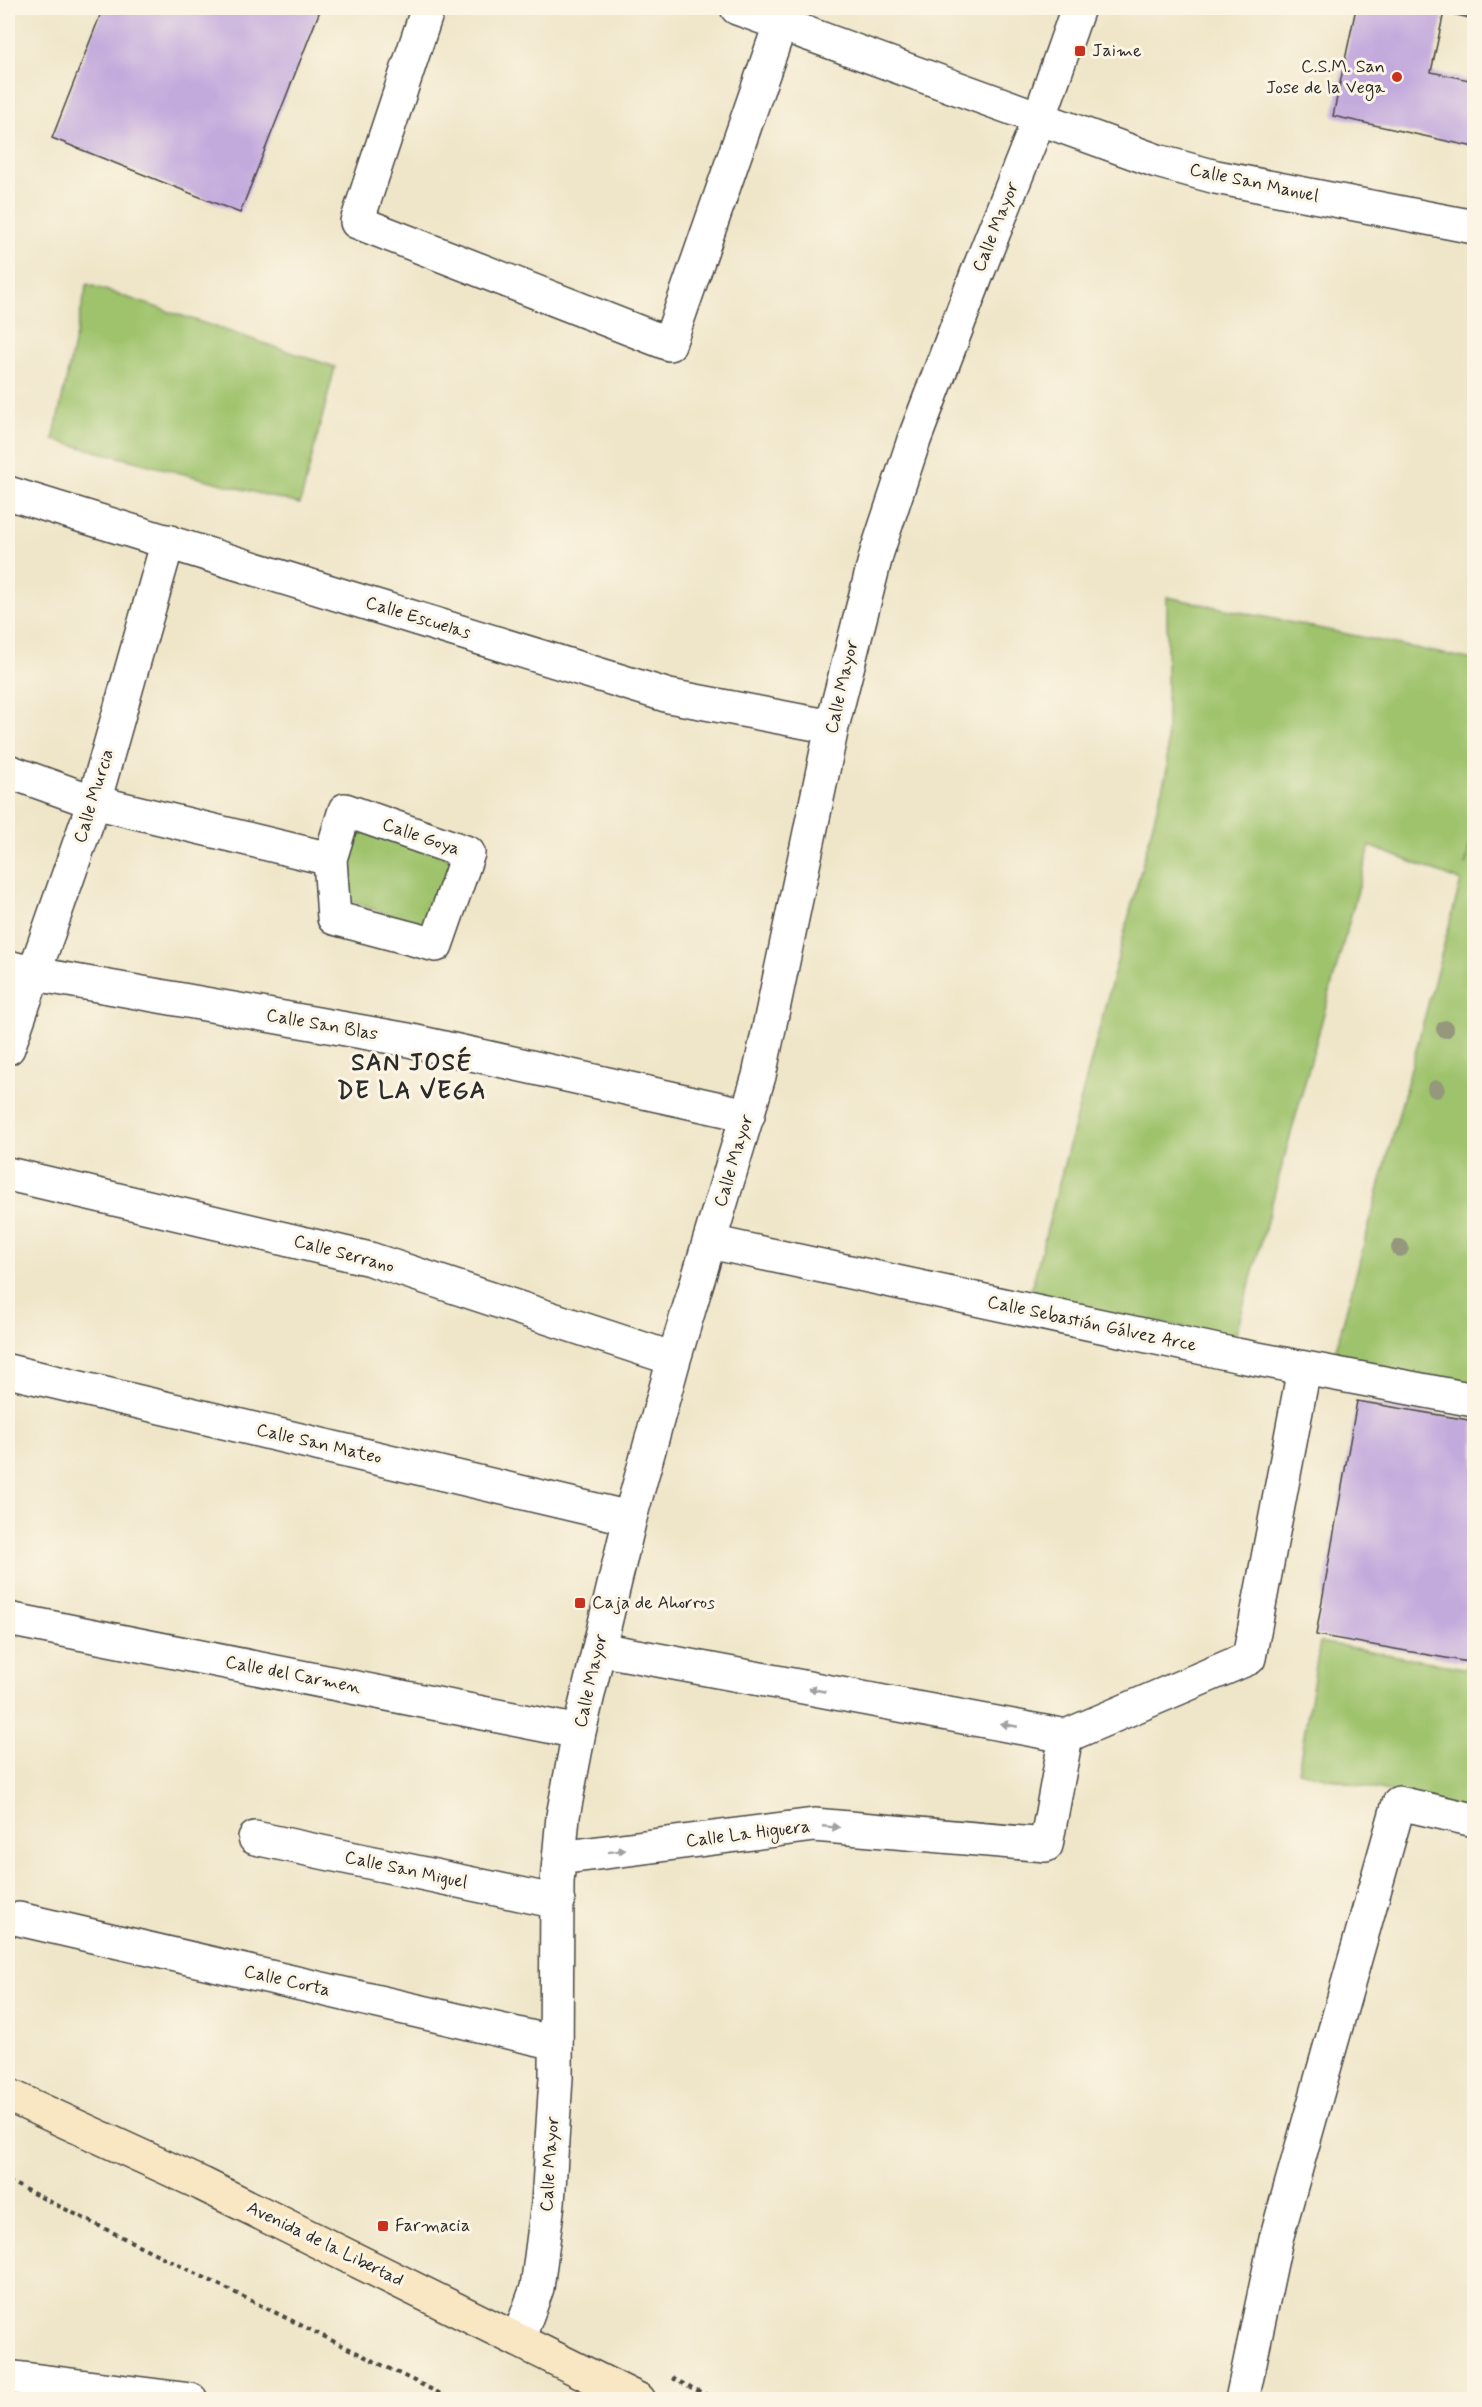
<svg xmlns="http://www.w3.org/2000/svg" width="1482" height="2407" viewBox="0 0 1482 2407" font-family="Mynerve,sans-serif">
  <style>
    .green { fill: #9fc36c; stroke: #65774c; stroke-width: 1.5 }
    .building { fill: #c3aadd }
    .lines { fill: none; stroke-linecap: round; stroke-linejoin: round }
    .street-casing { stroke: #484743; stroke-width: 36 }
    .secondary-casing { stroke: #484743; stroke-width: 36 }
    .path { stroke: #484743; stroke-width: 4; stroke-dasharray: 4.5 4.5; stroke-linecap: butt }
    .street { stroke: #fff; stroke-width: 33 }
    .secondary { stroke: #f9e7c3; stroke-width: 33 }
    .tree { fill: #96987d }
    .oneway { fill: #a0a0a0 }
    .poi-dot { fill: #c8321e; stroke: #fcf5e5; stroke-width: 2 }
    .labels { text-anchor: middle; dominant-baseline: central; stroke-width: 6; stroke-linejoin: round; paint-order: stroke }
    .poi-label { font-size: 18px; fill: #2b2b2b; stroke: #fcf5e5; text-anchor: start }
    .street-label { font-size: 18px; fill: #2b2b2b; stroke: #fcf5e5 }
    .district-label { font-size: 24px; font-weight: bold; letter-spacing: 1.5px; fill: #2b2b2b; stroke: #fcf5e5 }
  </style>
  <rect width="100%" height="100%" fill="#fcf5e5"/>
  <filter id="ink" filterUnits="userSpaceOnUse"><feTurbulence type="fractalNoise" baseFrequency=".0167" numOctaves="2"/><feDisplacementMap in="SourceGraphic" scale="12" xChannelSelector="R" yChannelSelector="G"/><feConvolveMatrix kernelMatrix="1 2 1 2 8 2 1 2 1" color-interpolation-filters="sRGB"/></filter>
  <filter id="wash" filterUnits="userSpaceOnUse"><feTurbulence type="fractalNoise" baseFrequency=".008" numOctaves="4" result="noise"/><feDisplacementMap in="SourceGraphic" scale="24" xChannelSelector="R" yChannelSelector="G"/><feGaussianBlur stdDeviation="1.35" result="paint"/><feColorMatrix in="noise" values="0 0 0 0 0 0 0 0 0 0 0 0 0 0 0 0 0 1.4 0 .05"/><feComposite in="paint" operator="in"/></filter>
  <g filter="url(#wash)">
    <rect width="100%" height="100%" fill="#efe6c9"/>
    <path class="green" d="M87 284 335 367 300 504 53 440Z
      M1167 597 1474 660V826L1465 866 1471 847 1474 848V1392L1332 1364 1461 881 1370 846 1235 1337 1029 1298 1167 770Z
      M351 824 454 859 437 919 420 926 333 895Z
      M1320 1642 1474 1670V1812L1298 1771Z"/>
    <g id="blocks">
      <path class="building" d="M103 8H321L240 213 52 138Z
        M1356 8H1474V19L1444 12 1431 72 1474 81V147L1333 116Z
        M1357 1401 1474 1421V1663L1316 1635Z"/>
    </g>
  </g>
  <g filter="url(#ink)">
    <use href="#blocks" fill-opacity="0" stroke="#484743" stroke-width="1.5"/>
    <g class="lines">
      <defs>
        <path id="street" d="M428 8 357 222 669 344 780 25
          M737 8 1157 161 1216 177 1474 227
          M8 493 669 696 832 727
          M8 771 94 802 330 859
          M345 810 468 853 436 945 334 918 330 859Z
          M8 967 35 974 408 1040 748 1115
          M8 1048 94 802 168 541
          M8 1174 370 1259 674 1359
          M710 1242 1236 1355 1474 1400
          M8 1371 630 1518
          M8 1619 579 1732
          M599 1649 1066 1736 1249 1658 1304 1369
          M255 1838 558 1902
          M559 1858 814 1825 1046 1845 1066 1736
          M19 1919 556 2043
          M518 2340 537 2288 548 2203 556 2078 557 1882 563 1816 579 1732 630 1518 674 1359 759 1076 832 727 877 552 914 440 977 274 1039 119 1078 8
          M8 2377 191 2400
          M1242 2400 1276 2239 1399 1803 1474 1820"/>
        <path id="secondary" d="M8 2095 202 2184 639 2400"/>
      </defs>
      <use href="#street" class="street-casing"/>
      <use href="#secondary" class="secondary-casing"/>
      <path class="path" d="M8 2181 453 2400
        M672 2378 717 2400"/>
      <use href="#street" class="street"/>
      <use href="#secondary" class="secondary"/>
    </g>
    <g class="tree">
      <circle cx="1445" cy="1029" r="9"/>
      <circle cx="1436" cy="1089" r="9"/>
      <circle cx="1400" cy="1248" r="9"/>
    </g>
    <defs><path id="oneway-solid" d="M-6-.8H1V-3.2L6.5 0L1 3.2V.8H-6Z" transform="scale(1.5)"/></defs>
    <g class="oneway">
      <use href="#oneway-solid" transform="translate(817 1690) rotate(-169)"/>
      <use href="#oneway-solid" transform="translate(1009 1725) rotate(-169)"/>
      <use href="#oneway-solid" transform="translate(831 1827) rotate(5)"/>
      <use href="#oneway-solid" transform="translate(617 1851) rotate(-7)"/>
    </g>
  </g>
  <g class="poi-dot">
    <rect x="1074" y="45" width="12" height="12" rx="3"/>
    <circle cx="1397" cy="77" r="6"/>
    <rect x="574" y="1597" width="12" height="12" rx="3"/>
    <rect x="377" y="2220" width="12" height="12" rx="3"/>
  </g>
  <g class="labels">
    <g class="poi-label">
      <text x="1092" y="51">Jaime</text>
      <text x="1385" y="67" text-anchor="end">C.S.M. San<tspan x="1385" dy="21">Jose de la Vega</tspan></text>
      <text x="592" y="1603">Caja de Ahorros</text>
      <text x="395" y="2226">Farmacia</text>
    </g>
    <g class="street-label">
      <text transform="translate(1254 183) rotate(12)">Calle San Manuel</text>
      <text transform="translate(996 227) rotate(-68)">Calle Mayor</text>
      <text transform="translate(418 618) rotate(17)">Calle Escuelas</text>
      <text transform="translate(842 687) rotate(-77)">Calle Mayor</text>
      <text transform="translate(94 796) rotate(-73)">Calle Murcia</text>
      <text transform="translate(421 837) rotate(19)">Calle Goya</text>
      <text transform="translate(322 1025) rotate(10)">Calle San Blas</text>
      <text transform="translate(734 1161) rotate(-73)">Calle Mayor</text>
      <text transform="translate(344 1254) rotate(15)">Calle Serrano</text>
      <text transform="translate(1092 1324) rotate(12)">Calle Sebastián Gálvez Arce</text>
      <text transform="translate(319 1444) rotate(13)">Calle San Mateo</text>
      <text transform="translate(293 1675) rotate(11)">Calle del Carmen</text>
      <text transform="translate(591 1681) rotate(-77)">Calle Mayor</text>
      <text transform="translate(748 1834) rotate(-7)">Calle La Higuera</text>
      <text transform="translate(406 1870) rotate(12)">Calle San Miguel</text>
      <text transform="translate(287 1981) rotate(13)">Calle Corta</text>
      <text transform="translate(550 2164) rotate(-86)">Calle Mayor</text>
      <text transform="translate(325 2244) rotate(26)">Avenida de la Libertad</text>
    </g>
    <g class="district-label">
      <text x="412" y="1063">SAN JOSÉ<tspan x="412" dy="28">DE LA VEGA</tspan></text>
    </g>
  </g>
  <rect width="1482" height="2407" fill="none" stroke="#fcf5e5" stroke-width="30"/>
</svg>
